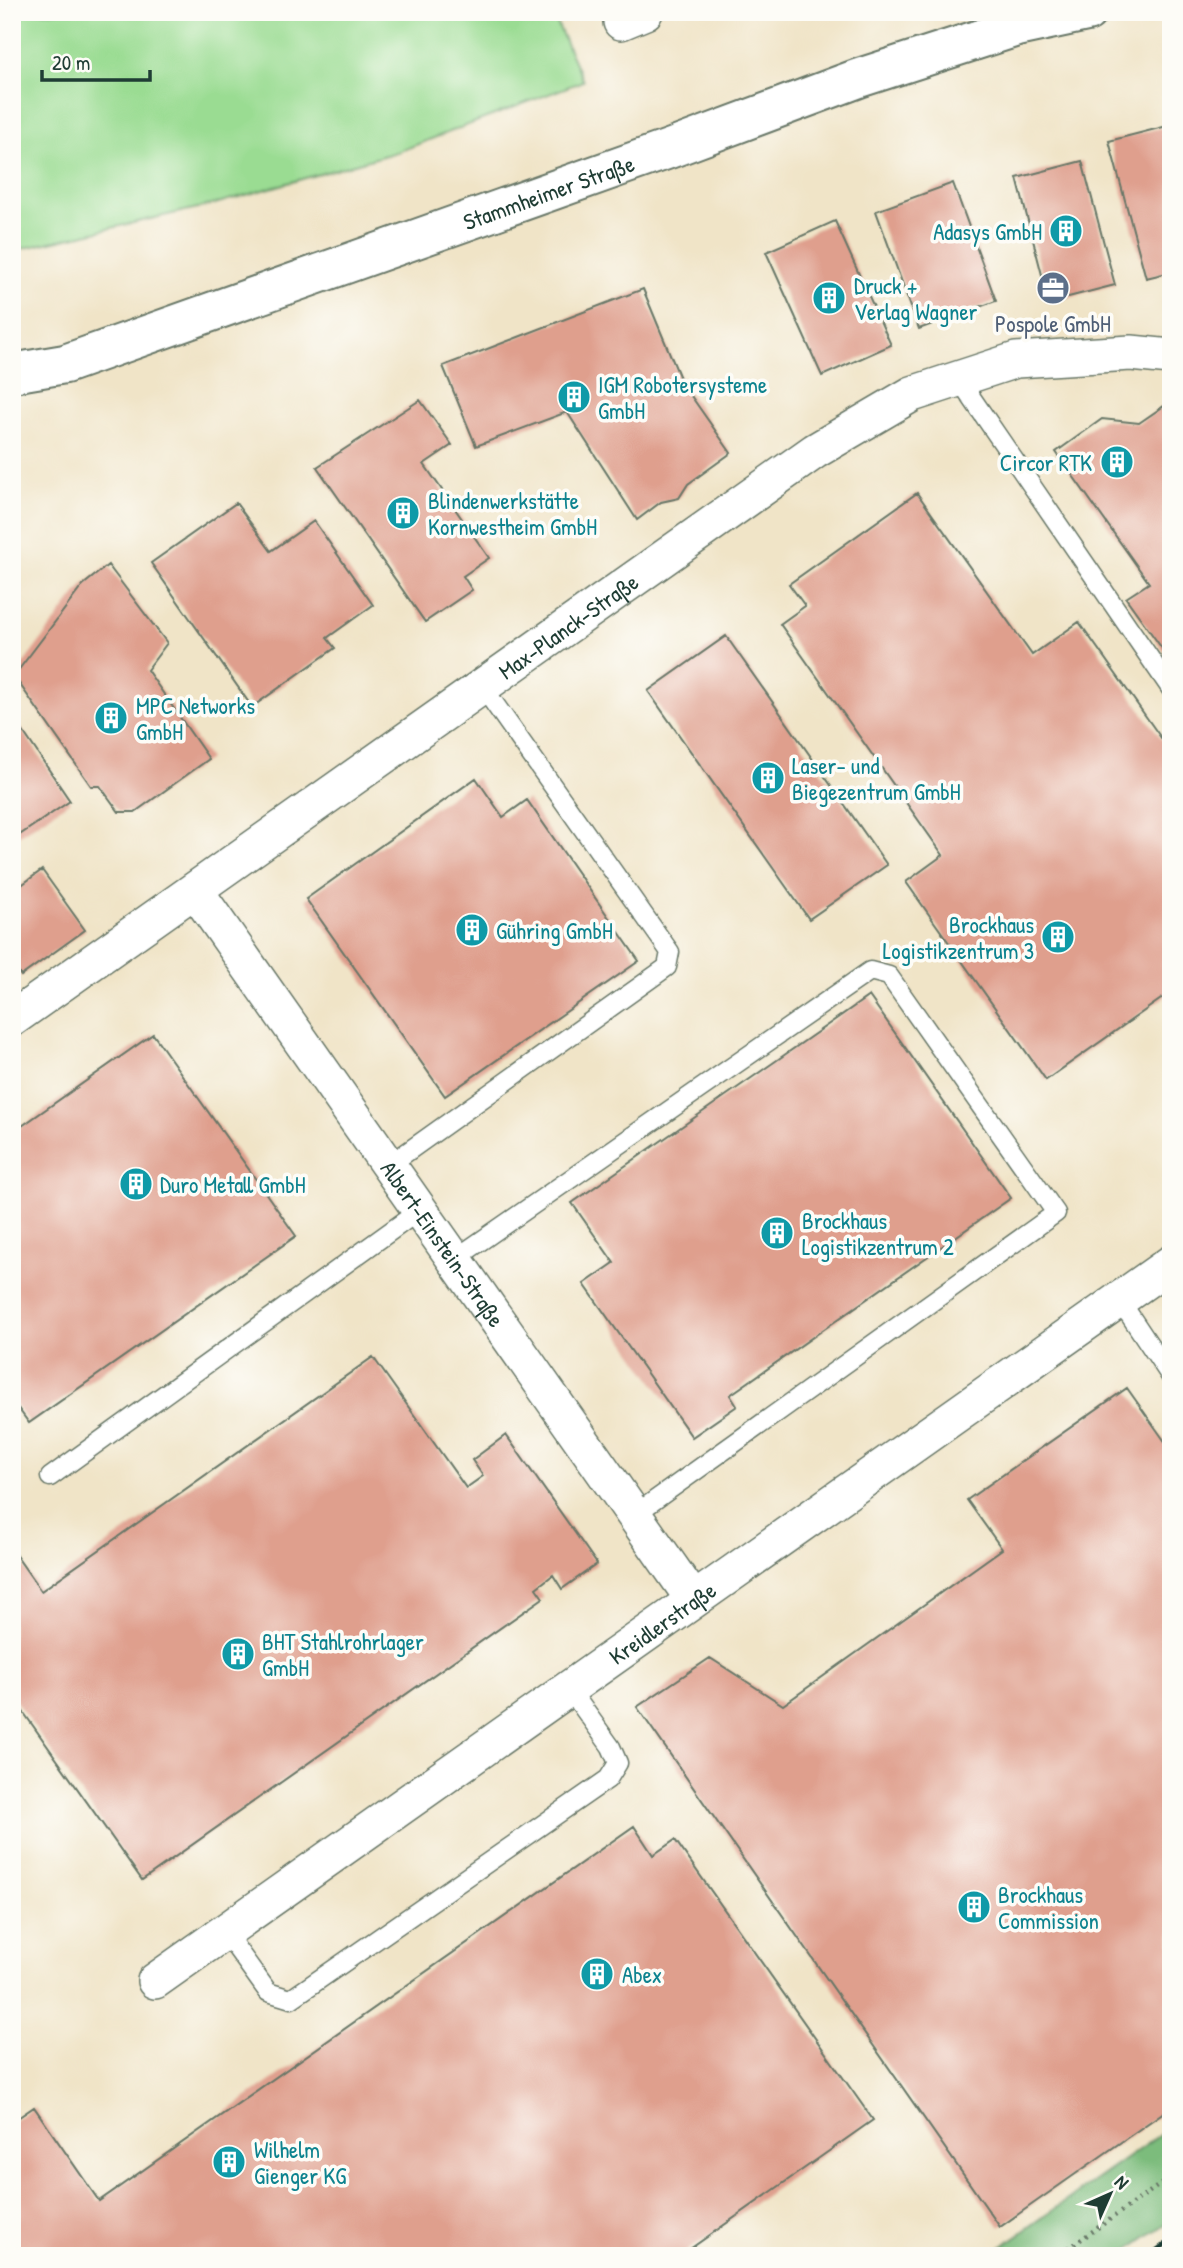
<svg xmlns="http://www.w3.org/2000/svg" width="1183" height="2268" viewBox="0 0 1183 2268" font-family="'Patrick Hand',sans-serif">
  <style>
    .green { fill: #9adc92; stroke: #5c8c63; stroke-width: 2 }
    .forest { fill: #7bbc7c; stroke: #4d7c58; stroke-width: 2 }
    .building { fill: #df9f8d }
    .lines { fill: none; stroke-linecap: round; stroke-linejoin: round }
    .service-casing { stroke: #687767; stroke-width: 21 }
    .minor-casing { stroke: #687767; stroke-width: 38 }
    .secondary-casing { stroke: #687767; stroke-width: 42 }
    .path { stroke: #687767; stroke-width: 4.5; stroke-dasharray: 2 5; stroke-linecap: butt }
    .service { stroke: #fff; stroke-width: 18 }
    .minor { stroke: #fff; stroke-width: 35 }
    .secondary { stroke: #fff; stroke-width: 38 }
    .rail { stroke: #1f3d34; stroke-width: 5 }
    .labels { text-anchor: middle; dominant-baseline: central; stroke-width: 7; stroke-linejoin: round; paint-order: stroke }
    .street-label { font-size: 23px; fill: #1f3d34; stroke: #fdfcf7 }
    .culture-label { font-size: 23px; fill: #0d838f; stroke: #fdfcf7; text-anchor: start }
    .service-label { font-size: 23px; fill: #4e5e75; stroke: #fdfcf7 }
  </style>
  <rect width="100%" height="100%" fill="#fdfcf7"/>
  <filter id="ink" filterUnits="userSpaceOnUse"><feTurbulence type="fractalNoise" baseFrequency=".0143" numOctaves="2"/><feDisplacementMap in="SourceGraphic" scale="14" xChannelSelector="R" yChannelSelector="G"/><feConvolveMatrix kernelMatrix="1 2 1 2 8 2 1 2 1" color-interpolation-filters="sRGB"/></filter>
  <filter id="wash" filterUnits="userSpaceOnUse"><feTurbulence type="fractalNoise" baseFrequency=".00686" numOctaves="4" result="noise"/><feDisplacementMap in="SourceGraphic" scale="28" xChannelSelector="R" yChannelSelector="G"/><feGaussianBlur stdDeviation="1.57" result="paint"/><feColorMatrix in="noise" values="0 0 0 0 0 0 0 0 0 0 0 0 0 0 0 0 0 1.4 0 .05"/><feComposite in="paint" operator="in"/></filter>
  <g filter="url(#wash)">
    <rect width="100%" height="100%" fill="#f0e4c7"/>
    <path class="green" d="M12 12H552L583 81 400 151 211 205 12 251Z"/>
    <path class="forest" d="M1171 2127V2220L1119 2256H988Z"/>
    <g id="blocks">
      <path class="building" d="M1171 125V272L1146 278 1109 141Z
        M1082 161 1115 285 1049 302 1017 178Z
        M953 183 996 301 919 329 876 211Z
        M835 221 891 345 822 376 766 252Z
        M643 289 682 383 731 453 688 484 679 498 661 502 637 520 567 412 476 446 443 366Z
        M420 400 452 445 424 464 489 558 463 576 472 590 425 622 317 467Z
        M1164 406 1171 416V661L1126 598 1149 583 1056 452 1102 419 1139 423Z
        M917 493 1032 655 1079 622 1171 752V992L1046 1080 906 882 943 855 780 624 805 606 789 584Z
        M236 503 271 551 314 521 373 605 327 638 335 648 252 707 151 563Z
        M108 565 167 643 147 670 209 759 135 812H119L100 786H91L14 676 83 585Z
        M726 636 887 865 809 919 648 691Z
        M12 715 70 801 12 840Z
        M476 778 503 817 527 800 639 961 445 1096 306 899Z
        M42 870 85 930 21 976 12 964V892Z
        M869 996 1011 1198 730 1395 737 1406 692 1437 584 1284 614 1263 572 1203Z
        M153 1034 296 1236 29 1423 12 1400V1133Z
        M373 1357 466 1488 483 1476 472 1460 506 1435 597 1564 562 1589 553 1575 536 1588 543 1598 142 1880 12 1696V1550L41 1591Z
        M1127 1388 1171 1450V2107L1000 2227 637 1707 710 1658 783 1705 1002 1549 967 1500Z
        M634 1826 653 1855 675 1840 873 2120 680 2256H12V2122L34 2107 99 2201Z"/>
    </g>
  </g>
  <g filter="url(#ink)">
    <use href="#blocks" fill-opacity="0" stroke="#687767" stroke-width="2"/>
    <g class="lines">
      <defs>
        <path id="service" d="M958 378 1171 689
          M389 1165 667 967 670 952 482 686
          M455 1259 870 971 889 976 1056 1213 634 1515
          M1119 1299 1171 1377
          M50 1477 420 1210
          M224 1931 268 1992 291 1999 608 1779 618 1763 611 1747 568 1687"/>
        <g id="minor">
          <path d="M621 22 645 12"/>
          <path id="s1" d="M195 890 693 1599"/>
          <path id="s2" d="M12 1019 815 451 912 394 1016 360 1131 353 1171 357"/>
          <path id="s3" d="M155 1981 1171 1263"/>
        </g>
        <g id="secondary">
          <path id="s4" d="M12 373 65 364 669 149 859 78 1017 27 1087 12"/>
        </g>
      </defs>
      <use href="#service" class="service-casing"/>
      <use href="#minor" class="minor-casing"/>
      <use href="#secondary" class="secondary-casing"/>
      <path class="path" d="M1057 2256 1171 2177"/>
      <use href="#service" class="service"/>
      <use href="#minor" class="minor"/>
      <use href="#secondary" class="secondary"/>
      <path class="rail" d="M1149 2256 1171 2240"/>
    </g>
  </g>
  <defs>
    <symbol id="building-disc" viewBox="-11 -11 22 22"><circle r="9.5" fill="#0f9aa8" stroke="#fdfcf7"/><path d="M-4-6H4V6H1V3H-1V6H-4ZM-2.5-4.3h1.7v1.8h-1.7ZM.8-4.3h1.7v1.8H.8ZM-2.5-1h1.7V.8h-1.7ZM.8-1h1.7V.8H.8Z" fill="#fff"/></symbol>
    <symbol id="office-disc" viewBox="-11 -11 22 22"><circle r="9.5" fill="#5c6f8a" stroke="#fdfcf7"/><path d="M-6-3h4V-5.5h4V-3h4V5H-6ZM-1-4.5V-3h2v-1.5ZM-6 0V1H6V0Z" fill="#fff"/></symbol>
  </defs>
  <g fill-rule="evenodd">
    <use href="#building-disc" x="1047" y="212" width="38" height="38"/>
    <use href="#office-disc" x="1034" y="269" width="38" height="38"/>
    <use href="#building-disc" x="810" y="279" width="38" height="38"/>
    <use href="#building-disc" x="555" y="378" width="38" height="38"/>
    <use href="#building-disc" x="1098" y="443" width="38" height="38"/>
    <use href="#building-disc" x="384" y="494" width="38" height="38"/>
    <use href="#building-disc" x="92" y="699" width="38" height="38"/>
    <use href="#building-disc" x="749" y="759" width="38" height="38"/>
    <use href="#building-disc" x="453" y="911" width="38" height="38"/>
    <use href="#building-disc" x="1039" y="918" width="38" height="38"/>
    <use href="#building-disc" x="117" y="1165" width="38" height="38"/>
    <use href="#building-disc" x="758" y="1214" width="38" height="38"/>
    <use href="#building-disc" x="219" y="1635" width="38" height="38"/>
    <use href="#building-disc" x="955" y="1888" width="38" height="38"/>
    <use href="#building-disc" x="578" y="1955" width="38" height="38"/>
    <use href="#building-disc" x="210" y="2143" width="38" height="38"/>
  </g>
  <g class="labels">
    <g class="street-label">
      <text stroke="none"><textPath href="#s4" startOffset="567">Stammheimer Straße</textPath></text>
      <text stroke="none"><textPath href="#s2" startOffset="681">Max-Planck-Straße</textPath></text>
      <text stroke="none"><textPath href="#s1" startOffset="432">Albert-Einstein-Straße</textPath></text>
      <text stroke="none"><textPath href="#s3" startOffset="621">Kreidlerstraße</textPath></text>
    </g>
    <g class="culture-label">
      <text x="1042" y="231" text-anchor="end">Adasys GmbH</text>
      <text x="854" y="285">Druck +<tspan x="854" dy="26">Verlag Wagner</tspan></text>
      <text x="598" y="384">IGM Robotersysteme<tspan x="598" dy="26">GmbH</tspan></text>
      <text x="1092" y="462" text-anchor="end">Circor RTK</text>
      <text x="428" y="500">Blindenwerkstätte<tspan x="428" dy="26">Kornwestheim GmbH</tspan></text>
      <text x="136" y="705">MPC Networks<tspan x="136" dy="26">GmbH</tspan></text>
      <text x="792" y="765">Laser- und<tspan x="792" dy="26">Biegezentrum GmbH</tspan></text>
      <text x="1034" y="924" text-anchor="end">Brockhaus<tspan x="1034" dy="26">Logistikzentrum 3</tspan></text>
      <text x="496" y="930">Gühring GmbH</text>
      <text x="160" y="1184">Duro Metall GmbH</text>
      <text x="802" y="1220">Brockhaus<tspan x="802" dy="26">Logistikzentrum 2</tspan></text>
      <text x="262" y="1641">BHT Stahlrohrlager<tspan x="262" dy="26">GmbH</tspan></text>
      <text x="998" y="1894">Brockhaus<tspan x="998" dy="26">Commission</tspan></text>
      <text x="622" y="1974">Abex</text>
      <text x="254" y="2149">Wilhelm<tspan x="254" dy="26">Gienger KG</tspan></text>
    </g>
    <g class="service-label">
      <text x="1053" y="323">Pospole GmbH</text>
    </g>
  </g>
  <rect width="1183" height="2268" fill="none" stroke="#fdfcf7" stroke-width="42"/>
  <g transform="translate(1110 2194) rotate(45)" stroke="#fdfcf7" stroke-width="5" paint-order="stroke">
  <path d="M0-5L12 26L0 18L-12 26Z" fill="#1f3d34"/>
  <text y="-10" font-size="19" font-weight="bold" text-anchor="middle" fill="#1f3d34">N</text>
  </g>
  <path d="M42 70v10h108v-10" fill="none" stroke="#1f3d34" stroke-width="3.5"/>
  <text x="52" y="70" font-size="21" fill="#1f3d34" stroke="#fdfcf7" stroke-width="5" paint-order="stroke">20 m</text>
</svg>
